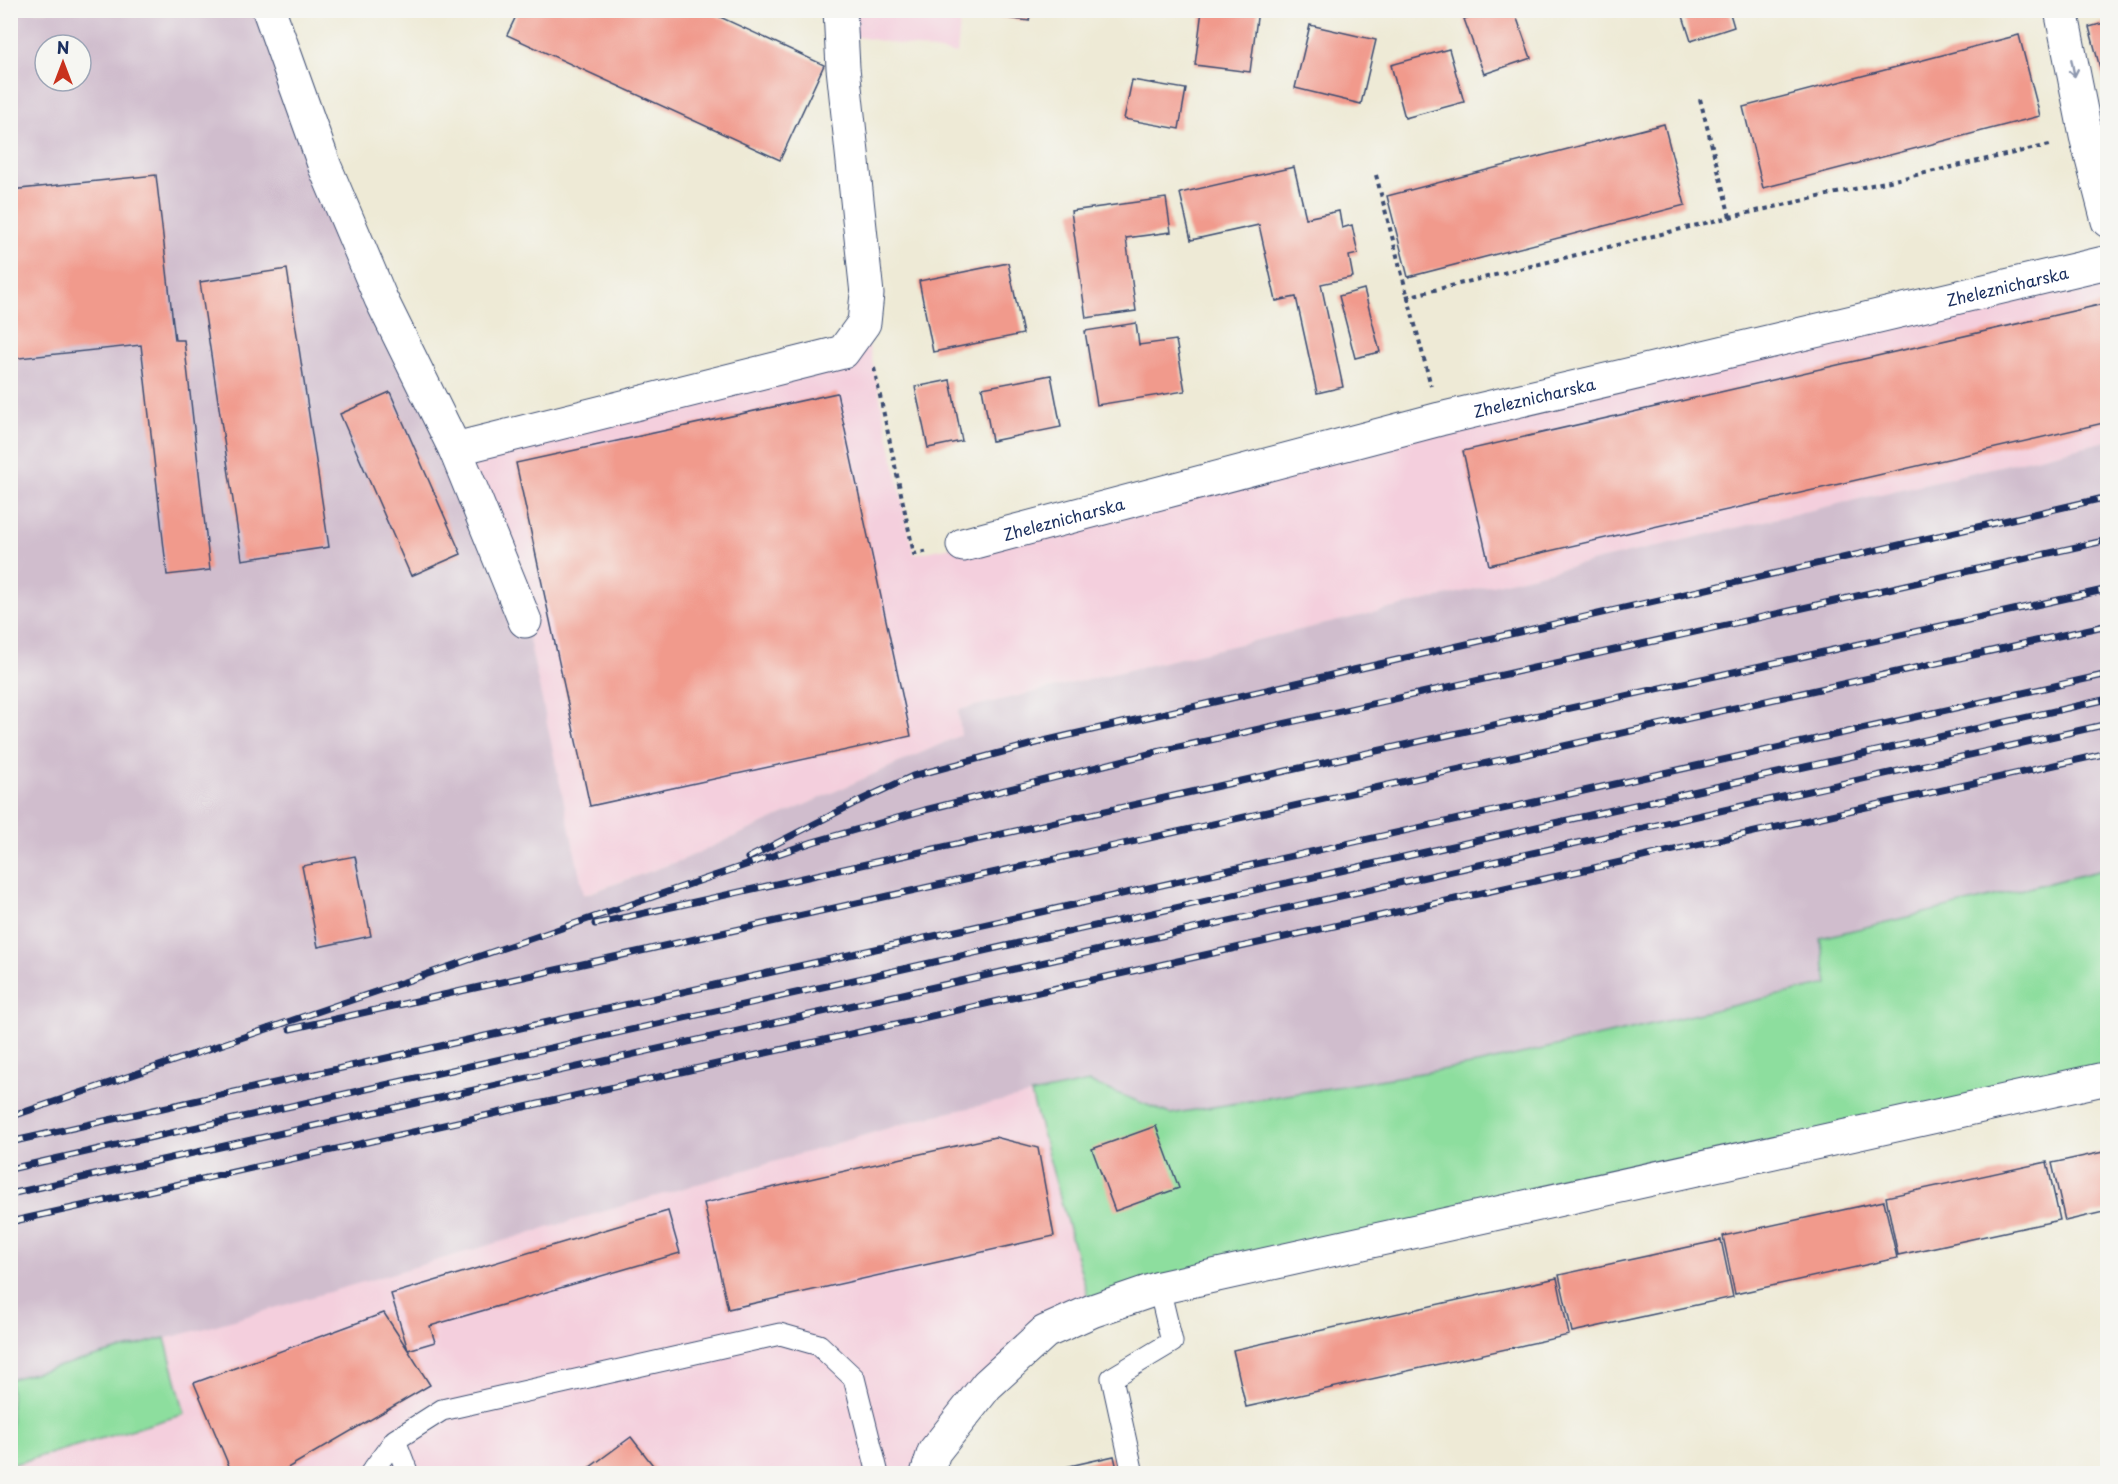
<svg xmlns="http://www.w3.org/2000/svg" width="2118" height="1484" viewBox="0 0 2118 1484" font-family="'Playpen Sans',sans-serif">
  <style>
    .built { fill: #f4cfdd }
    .industrial { fill: #d0bdcd; fill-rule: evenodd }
    .green { fill: #8dde9e; stroke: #54867e; stroke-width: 1.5 }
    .building { fill: #f19a8c }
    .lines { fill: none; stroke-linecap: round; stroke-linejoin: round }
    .lane-casing { stroke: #3b4b70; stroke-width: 23 }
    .street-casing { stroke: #3b4b70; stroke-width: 35 }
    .secondary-casing { stroke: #3b4b70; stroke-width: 35 }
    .path { stroke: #3b4b70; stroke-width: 4; stroke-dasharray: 4.5 4.5; stroke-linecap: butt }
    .lane { stroke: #fff; stroke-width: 21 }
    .street { stroke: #fff; stroke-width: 33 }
    .secondary { stroke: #fff; stroke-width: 33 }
    .rail-casing { stroke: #1b2f5e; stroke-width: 7 }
    .rail { stroke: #f6f6f2; stroke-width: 4.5; stroke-dasharray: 14; stroke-linecap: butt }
    .oneway { stroke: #8d97ae }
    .labels { text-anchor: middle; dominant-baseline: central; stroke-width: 6; stroke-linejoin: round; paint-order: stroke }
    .street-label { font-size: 16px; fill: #1b2f5e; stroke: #f6f6f2 }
  </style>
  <rect width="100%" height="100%" fill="#f6f6f2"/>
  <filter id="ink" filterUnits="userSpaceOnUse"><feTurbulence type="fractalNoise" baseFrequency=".0167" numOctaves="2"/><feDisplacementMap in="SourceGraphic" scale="12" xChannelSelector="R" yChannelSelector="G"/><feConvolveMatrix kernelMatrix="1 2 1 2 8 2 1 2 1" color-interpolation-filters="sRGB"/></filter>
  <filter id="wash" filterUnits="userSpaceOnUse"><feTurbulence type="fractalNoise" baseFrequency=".008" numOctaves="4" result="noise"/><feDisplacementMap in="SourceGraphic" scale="24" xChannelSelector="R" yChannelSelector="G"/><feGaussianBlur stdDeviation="1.35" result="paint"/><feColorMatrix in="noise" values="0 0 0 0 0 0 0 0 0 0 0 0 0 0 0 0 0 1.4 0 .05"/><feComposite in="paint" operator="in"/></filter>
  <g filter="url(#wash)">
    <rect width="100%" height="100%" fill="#eeead6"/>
    <path class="built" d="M840 11H961L957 54 841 34Z
      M2107 262V441L958 710 961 735 682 860 583 895 525 621 455 449 843 352 864 323 914 554 963 545Z
      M1031 1094 1092 1311 1045 1332 927 1473 11 1474V1464L185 1414 165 1338 923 1118Z"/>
    <path class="industrial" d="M11 11H269L525 621 584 895 682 860 961 735 958 710 2107 441V869L1821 938 1829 984 1477 1064 1170 1114 1089 1082 923 1118 206 1328 11 1379ZM45 45H81V81H45Z"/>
    <path class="green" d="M2107 869V1078L1092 1311 1031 1094 1089 1082 1170 1114 1477 1064 1828 984 1820 938Z
      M165 1338 185 1414 11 1465V1379Z"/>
    <g id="blocks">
      <path class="building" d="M519 10H705L824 65 780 160 507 35Z
        M985 10H1031L1029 21 985 15Z
        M1202 10H1258L1250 72 1195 65Z
        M1488 10H1514L1531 58 1484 74 1464 19Z
        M1681 10H1729L1734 27 1691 41Z
        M2108 22V94H2107L2089 27Z
        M1310 25 1376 40 1361 104 1295 88Z
        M2019 35 2040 116 1763 188 1743 107Z
        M1449 49 1464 102 1405 118 1391 65Z
        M1132 80 1186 89 1179 129 1124 119Z
        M1664 124 1685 205 1408 277 1387 196Z
        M1294 167 1306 218 1339 211 1342 228 1352 225 1358 254 1349 256 1353 277 1321 284 1343 387 1317 393 1296 297 1276 301 1259 225 1191 240 1180 193Z
        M156 175 175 340H184L210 570 167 575 141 345 10 359V190Z
        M1166 198 1171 232 1126 238 1136 311 1086 318 1071 211Z
        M1008 263 1023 334 933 352 919 281Z
        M287 269 329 547 242 560 200 282Z
        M1364 289 1380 352 1355 358 1339 296Z
        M2108 303V422L1489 565 1463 451Z
        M1136 323 1139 345 1176 340 1185 391 1097 405 1085 331Z
        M1051 375 1061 427 992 441 982 388Z
        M950 380 962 441 928 448 915 387Z
        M390 392 461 554 411 576 340 414Z
        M837 393 911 736 590 806 516 463Z
        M355 856 371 936 318 947 302 866Z
        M1156 1126 1179 1188 1115 1211 1092 1149Z
        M995 1137 1038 1148 1054 1236 728 1309 704 1203Z
        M2108 1151V1211L2065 1221 2052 1163Z
        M2047 1162 2060 1220 1898 1255 1886 1197Z
        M1884 1201 1897 1258 1735 1294 1723 1236Z
        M668 1211 680 1253 430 1326 435 1342 408 1350 430 1385 279 1473H232L194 1383 384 1313 408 1350 391 1294Z
        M1721 1240 1733 1297 1572 1332 1559 1275Z
        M1557 1278 1569 1335 1246 1407 1233 1350Z
        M631 1437 659 1473H582Z
        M1114 1456 1118 1473H1039Z"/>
    </g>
  </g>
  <g filter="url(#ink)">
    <use href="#blocks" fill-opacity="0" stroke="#3b4b70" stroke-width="1.5"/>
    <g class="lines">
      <defs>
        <path id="lane" d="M395 1440 408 1474
          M370 1474 395 1440 442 1410 780 1334 819 1345 854 1378 878 1474
          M1133 1474 1112 1378 1172 1342 1159 1288"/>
        <g id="street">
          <path d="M269 10 325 167 381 299 455 449 525 621"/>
          <path d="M455 449 843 352 864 323 867 294 843 68 840 10"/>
          <path id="s1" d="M963 545 1440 419 2108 262"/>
          <path d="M927 1474 934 1452 987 1385 1045 1332 1092 1311 1159 1288 2108 1078"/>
        </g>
        <path id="secondary" d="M2061 10 2086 136 2108 221"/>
      </defs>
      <use href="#lane" class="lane-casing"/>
      <use href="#street" class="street-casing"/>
      <use href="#secondary" class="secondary-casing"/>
      <path class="path" d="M1700 99 1730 217
        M1376 175 1431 386
        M1406 297 1730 217 2054 144
        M874 368 914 554 929 551"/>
      <use href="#lane" class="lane"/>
      <use href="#street" class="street"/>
      <use href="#secondary" class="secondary"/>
      <defs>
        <path id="rail" d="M748 858 857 802 913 776 1048 740 2108 497
          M595 924 2108 589
          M290 1029 2108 625
          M10 1117 813 842 925 810 1161 751 2108 540
          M10 1142 2108 674
          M10 1169 2108 699
          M10 1194 2108 724
          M10 1222 2108 753"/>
      </defs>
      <use href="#rail" class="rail-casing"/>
      <use href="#rail" class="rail"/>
    </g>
    <defs><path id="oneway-shaft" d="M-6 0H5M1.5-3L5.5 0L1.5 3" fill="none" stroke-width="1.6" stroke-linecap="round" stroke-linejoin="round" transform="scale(1.5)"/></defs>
    <use class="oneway" href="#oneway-shaft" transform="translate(2073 68) rotate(79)"/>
  </g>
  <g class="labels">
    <g class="street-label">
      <text stroke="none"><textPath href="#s1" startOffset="1076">Zheleznicharska</textPath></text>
      <text stroke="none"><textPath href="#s1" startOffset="590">Zheleznicharska</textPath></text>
      <text stroke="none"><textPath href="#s1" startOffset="104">Zheleznicharska</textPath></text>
    </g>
  </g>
  <rect width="2118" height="1484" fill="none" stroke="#f6f6f2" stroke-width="36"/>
  <g transform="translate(63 63)"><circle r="28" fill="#f6f6f2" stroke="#9ea6b7" stroke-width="1.5"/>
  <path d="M0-4.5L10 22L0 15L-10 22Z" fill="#c8321e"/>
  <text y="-9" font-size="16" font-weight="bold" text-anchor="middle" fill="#1b2f5e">N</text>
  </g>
</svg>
